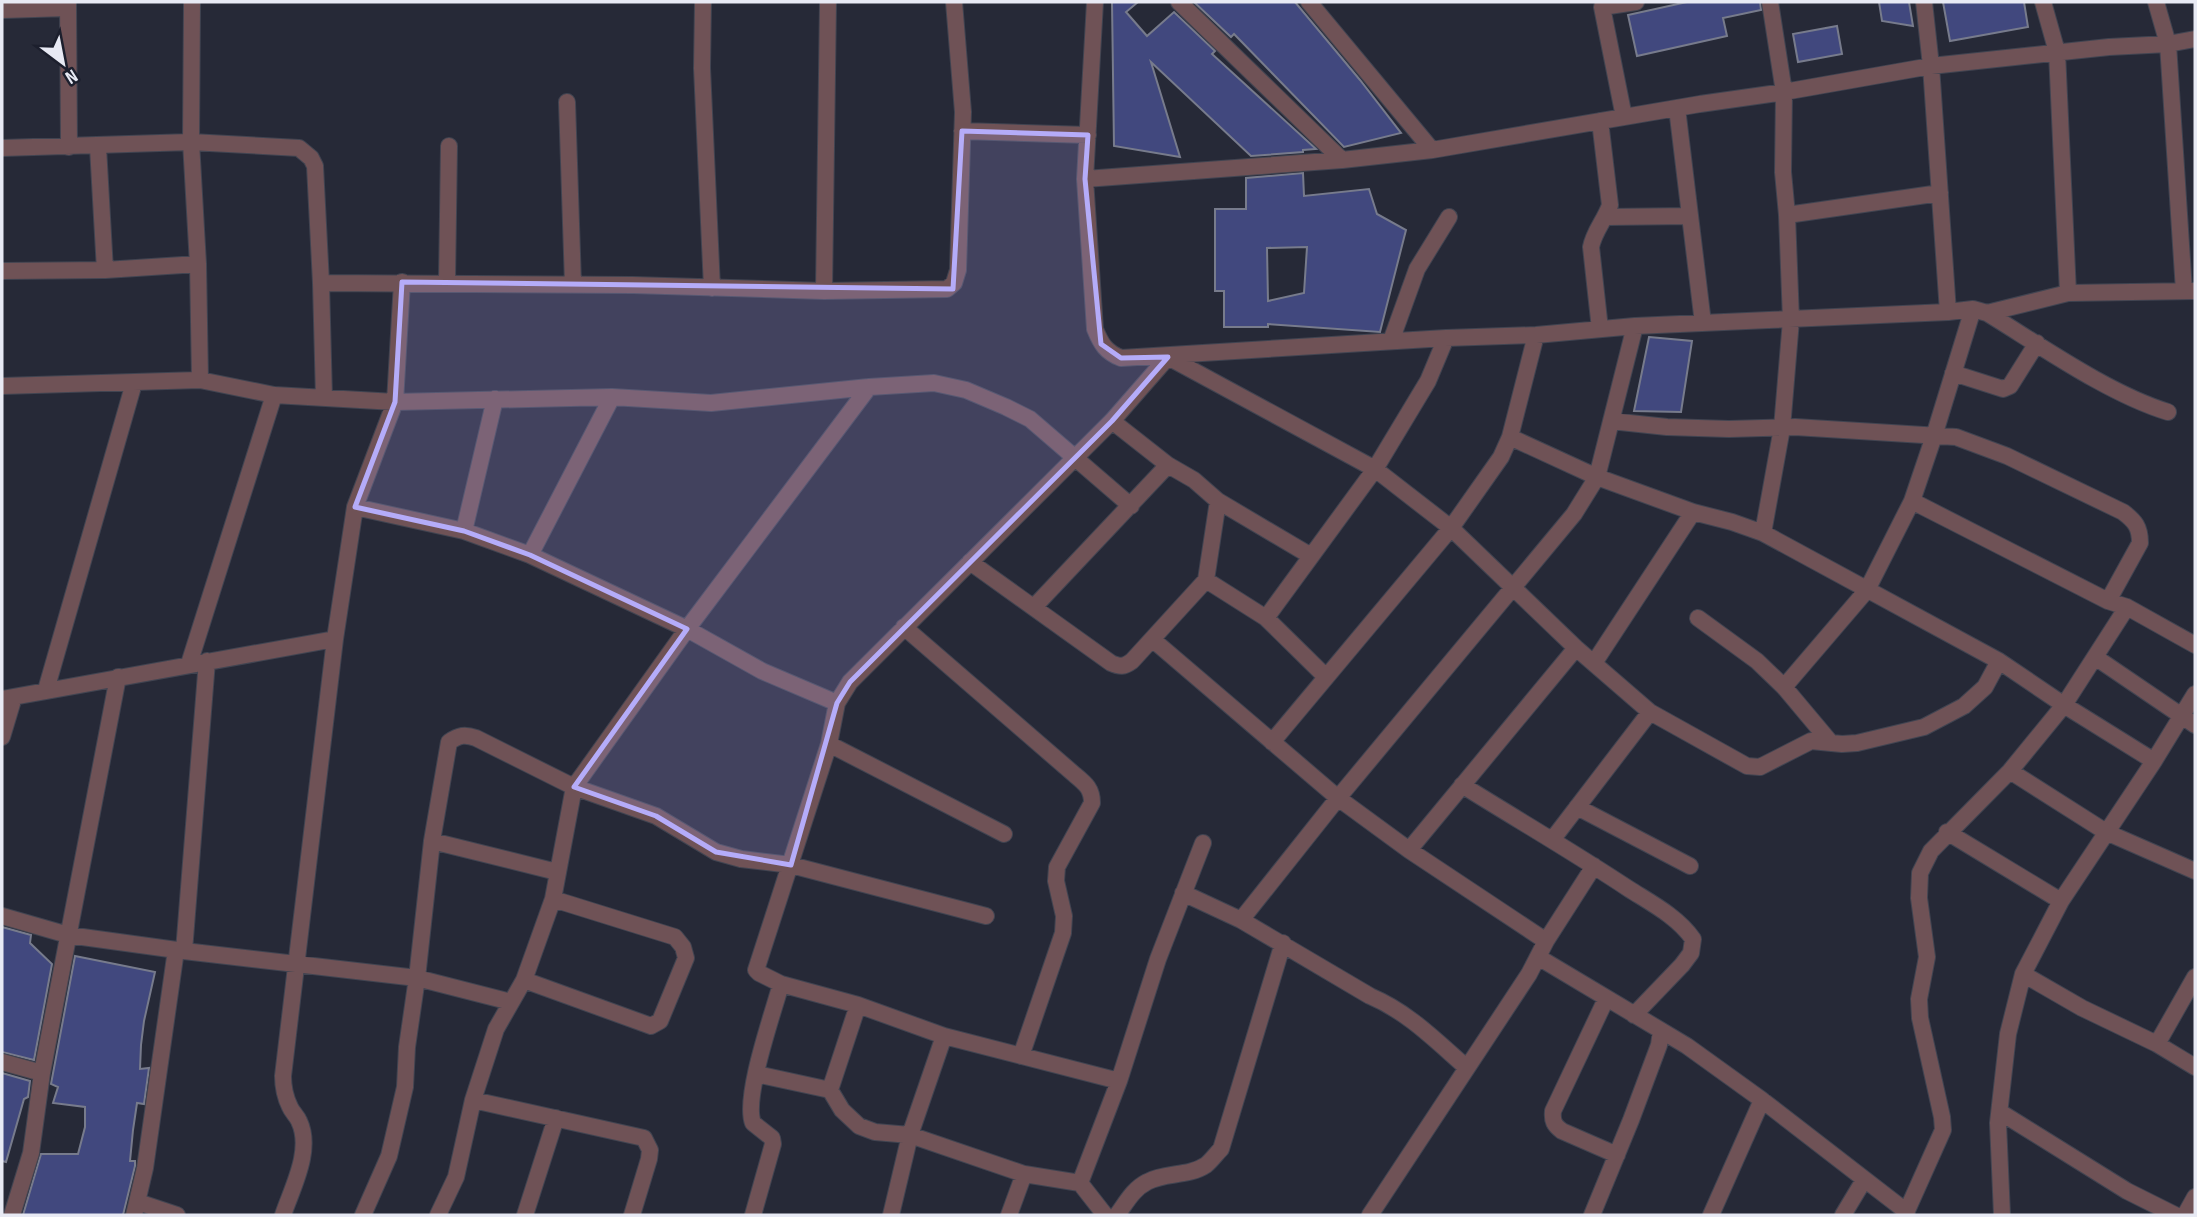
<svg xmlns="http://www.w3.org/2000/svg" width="2197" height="1217" viewBox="0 0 2197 1217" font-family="'Sofia Sans Condensed',sans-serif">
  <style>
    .building { fill: #41487e; stroke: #777b8c; stroke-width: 2; fill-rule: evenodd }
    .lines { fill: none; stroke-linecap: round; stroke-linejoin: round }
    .street-casing { stroke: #414451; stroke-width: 18 }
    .street { stroke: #6f5256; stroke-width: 16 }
    .marked { fill: #b5acf9; fill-opacity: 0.2; stroke: #b5acf9; stroke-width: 5; stroke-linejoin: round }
  </style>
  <rect width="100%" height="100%" fill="#262937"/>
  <path class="building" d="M1112 2H1138L1126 12 1147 36 1174 12 1215 51 1212 54 1316 149 1303 150V152L1251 156 1151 62 1180 157 1114 146Z
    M1194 2H1295L1360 80 1401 133 1344 147 1234 34 1231 37Z
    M1687 2H1760L1761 10 1723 18 1727 36 1637 56 1628 15Z
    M1879 2H1909L1913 26 1882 21Z
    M1943 2H2024L2028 27 1950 41Z
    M1837 26 1842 54 1798 62 1793 34Z
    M1303 173 1304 196 1369 189 1377 214 1406 230 1380 332 1268 324V327H1224V291H1215V209H1246V178ZM1307 247 1304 293 1268 301 1267 248Z
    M1649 337 1692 341 1681 412 1634 411Z
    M2 927 31 935 30 943 52 964 34 1060 2 1052Z
    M75 956 155 972 144 1021 141 1045 140 1069 149 1068 144 1104 137 1103 133 1130 130 1161H135V1166L123 1215H23L41 1154H78L85 1127V1107L53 1103 58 1087 51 1084Z
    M2 1073 30 1081 28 1097 24 1099 6 1162 2 1161Z"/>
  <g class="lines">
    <defs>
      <path id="street" d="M68 2 69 147
        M192 2 191 142 198 264 200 380
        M703 2 702 68 712 288
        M1095 2 1085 179 1342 160 1432 150 1700 104 1784 92 1931 66 2109 47 2168 44 2195 39
        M1179 2 1342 160
        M1309 2 1432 150
        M1606 2 1602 7 1624 117
        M1924 2 1931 66 1948 312
        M2043 2 2057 52 2068 293
        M2156 2 2168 44 2184 291
        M1602 7 1636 2
        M2 10 67 8
        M567 102 573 284
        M1677 108 1703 323
        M1600 121 1610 205C1605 220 1594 231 1591 247L1600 329
        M962 131 1088 135
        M98 147 105 270
        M2 148 191 142 299 148 311 158 315 166 321 283 324 398
        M1085 179 1095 329C1101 344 1106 352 1121 358L1446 338 1536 335 1635 326 1948 312 1973 309 1987 313 2068 293 2195 291
        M1787 215 1940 193
        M1606 217 1690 216
        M2 271 105 270 198 264
        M447 282 449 146
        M321 283 633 285 824 291 947 289 954 283 958 270 963 112 954 2
        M824 291 828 2
        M1987 313C2041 346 2109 394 2168 412
        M1391 341 1417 269 1449 217
        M1953 373 2003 389 2010 386 2037 343
        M2 386 200 380 274 395 395 402 612 397 711 403 869 387 934 383 966 390 1006 407 1030 419 1131 506
        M1112 421 1168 465 1194 480 1218 501 1311 556
        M1611 421 1667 427 1729 429 1795 427 1956 437 2007 456 2123 512C2135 521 2140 527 2140 543L2108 601
        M1510 437 1597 477 1693 512 1732 522 1763 533 1999 661 2064 705 2154 761
        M1912 501 2108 601 2127 607 2195 645
        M355 507 464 531 530 555 687 629 762 671 837 703
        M464 531 495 399
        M1763 533 1782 428 1791 320 1787 215 1783 172 1784 92 1770 2
        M530 555 612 397
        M970 562 1111 663C1120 667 1124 667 1132 661L1206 580 1218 501
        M1206 580 1266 618 1375 469 1428 381 1446 338
        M1034 607 1168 465
        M1266 618 1325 676
        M1698 618 1757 661 1784 687 1831 743
        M904 627 1075 775C1086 784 1092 789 1092 803L1057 867 1056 881 1064 916 1063 933 1021 1056
        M1152 639 1338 798 1409 850 1546 941
        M2095 657 2195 725
        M1594 663 1693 512
        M189 664 274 395
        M1784 687 1867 590 1912 501 1934 436 1973 309
        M46 690 134 383
        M2 699 335 639
        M2 737 14 697
        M1272 742 1451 528 1501 457 1510 437 1536 335
        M829 744 1004 834
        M2010 771 2106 832 2195 871
        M1462 785C1518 820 1575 853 1629 889 1651 903 1678 917 1693 939L1691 953 1682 965 1634 1015
        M1577 807 1690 866
        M1947 832 2061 901
        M1552 840 1650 712
        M432 841 557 872
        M1409 850 1576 648
        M1183 893 1241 920 1338 798 1574 514 1597 477 1635 326
        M2 916 68 935 184 951 417 978 511 1002
        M1241 920 1370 996C1408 1012 1435 1040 1466 1067
        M184 951 207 661
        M1538 957 1687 1046 1762 1100 1907 1212
        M2023 974 2082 1008 2157 1044 2195 1067
        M524 980 651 1026 660 1021 686 958 683 947 675 937 553 899
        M1606 999 1553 1111C1552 1121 1554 1125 1562 1131L1617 1155
        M2157 1044 2195 977
        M2 1062 42 1073
        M756 1074 830 1090 842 1110 859 1126 875 1132 910 1135 1024 1174
        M1119 1081 944 1036 858 1005 781 984 759 973 756 970 829 744 837 703 850 682 1112 421 1168 357 1375 469 1451 528 1576 648 1650 712 1747 766 1760 767 1811 741 1842 744 1857 743 1924 727 1964 706 1985 687 1999 661
        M830 1090 858 1005
        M473 1100 644 1138 650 1150 649 1159 632 1215
        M2000 1112 2127 1191 2175 1215
        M1080 1183 1105 1215
        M138 1202 177 1215
        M12 1215 31 1153 42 1073 118 677
        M134 1215 145 1168 176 950
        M283 1215C292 1188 313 1150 299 1121 297 1116 292 1112 290 1107 285 1097 283 1087 283 1076L335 639 355 507 395 402 402 282
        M363 1215 389 1156 405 1087 407 1047 417 978 432 841 449 742C459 735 465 734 476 738L574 787 656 816 716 852 741 859 791 865 986 916
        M438 1215 456 1177 473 1100 496 1029 524 980 553 899 574 787 687 629 869 387
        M525 1215 556 1118
        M753 1215 773 1144 772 1138 753 1123C743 1098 773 1013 781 984
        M891 1215 910 1135 944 1036
        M1009 1215 1024 1174 1080 1183 1119 1081 1158 959 1203 843
        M1117 1215C1126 1203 1133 1189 1147 1182 1165 1172 1188 1177 1206 1165 1211 1161 1216 1154 1221 1149L1283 943
        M1370 1215 1529 974 1546 941 1594 866
        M1592 1215 1631 1120 1659 1045 1661 1031
        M1711 1215 1762 1100
        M1843 1215 1864 1180
        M1905 1215 1943 1130 1942 1117 1920 1018 1919 999 1927 957 1919 898 1920 873 1931 851 2010 771 2064 705 2127 607
        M2002 1215 1998 1123 2008 1034 2023 974 2061 901 2154 761 2195 694
        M2185 1215 2195 1197"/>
    </defs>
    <use href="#street" class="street-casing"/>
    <use href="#street" class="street"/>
  </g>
  <path class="marked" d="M962 131 1088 135 1085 179 1101 344 1121 358 1168 357 1112 421 850 682 837 703 791 865 716 852 656 816 574 787 687 629 530 555 464 531 355 507 395 402 402 282 953 289Z"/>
  <rect width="2197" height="1217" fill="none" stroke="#e8eaf4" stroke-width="7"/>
  <g transform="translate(63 63) rotate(148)" stroke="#1c1f2d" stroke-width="5" paint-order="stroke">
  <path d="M0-5L12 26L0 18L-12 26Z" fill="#e8eaf4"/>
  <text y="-10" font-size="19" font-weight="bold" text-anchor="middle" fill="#e8eaf4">N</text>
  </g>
</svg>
